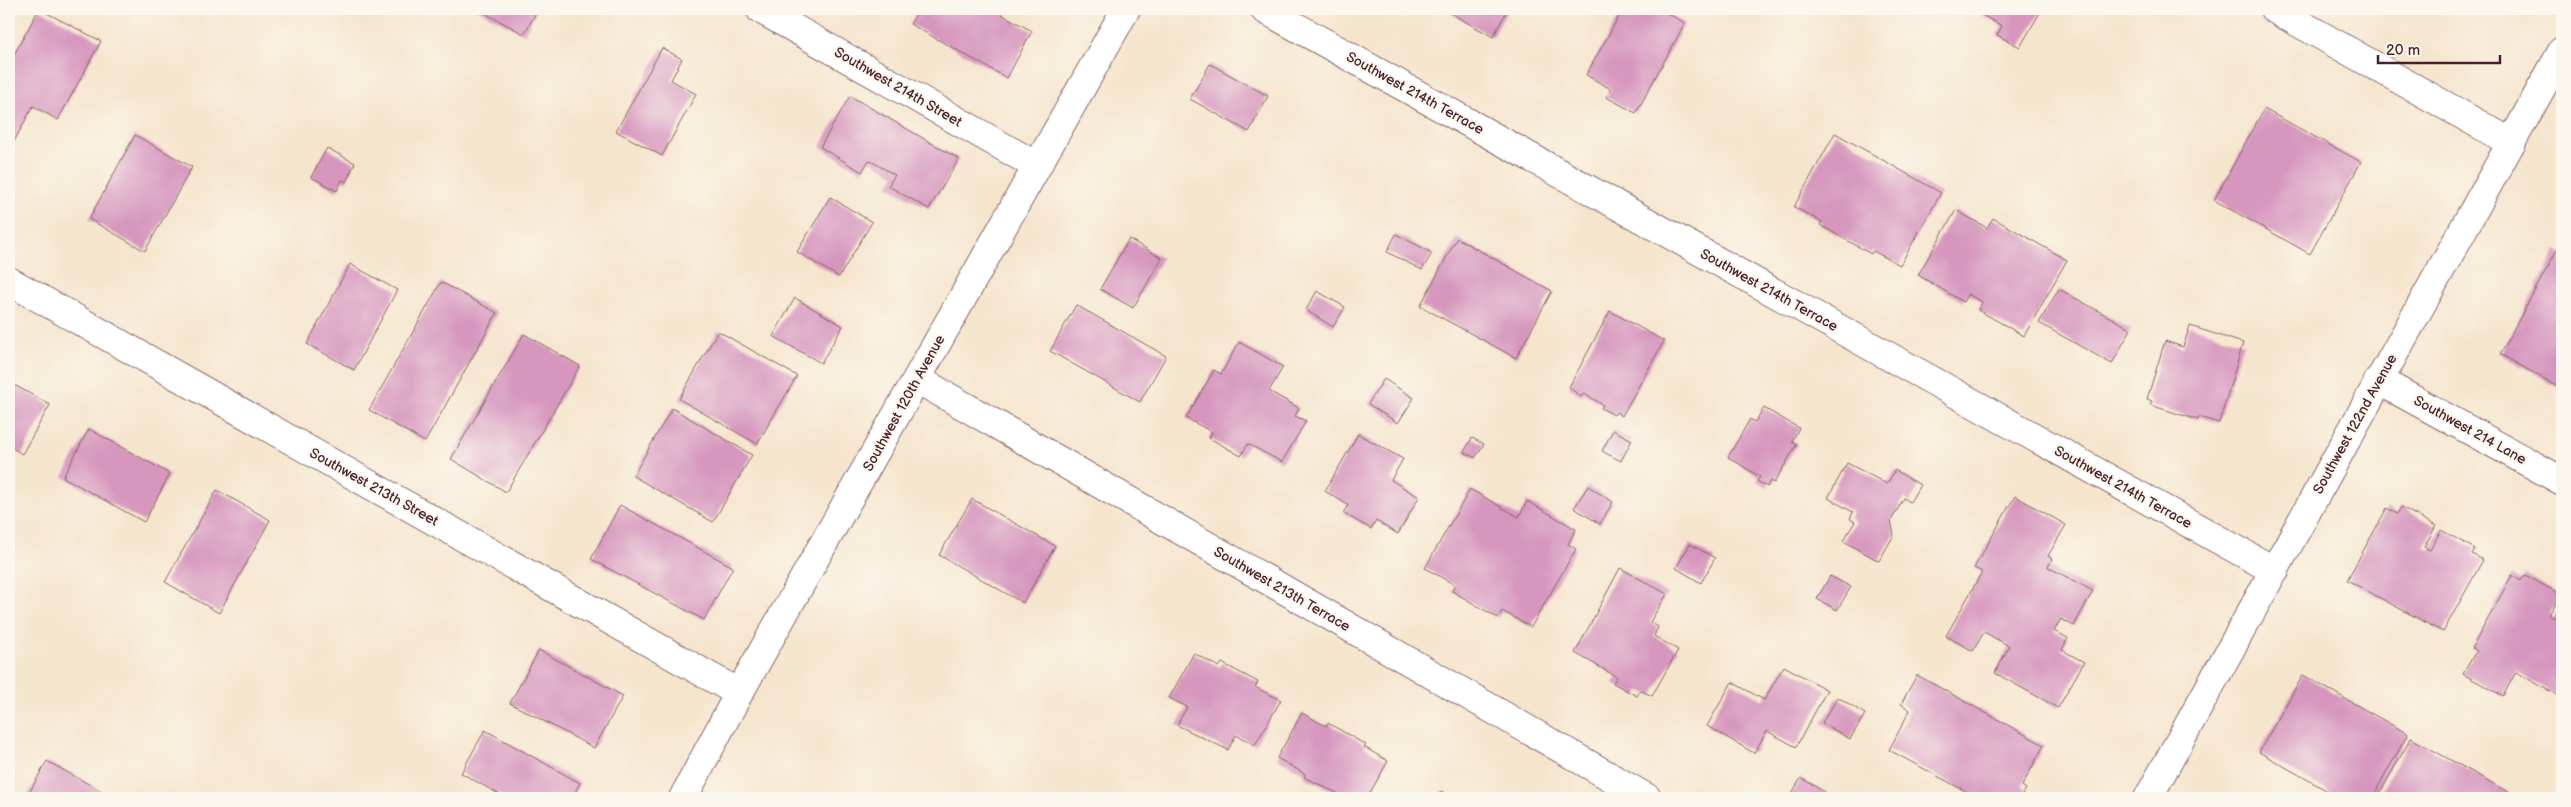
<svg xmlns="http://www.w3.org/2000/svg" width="2571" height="807" viewBox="0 0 2571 807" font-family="'Balsamiq Sans',sans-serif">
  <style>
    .building { fill: #d696be }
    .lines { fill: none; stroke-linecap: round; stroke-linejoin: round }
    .minor-casing { stroke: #866464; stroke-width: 30 }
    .minor { stroke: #fff; stroke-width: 28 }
    .labels { text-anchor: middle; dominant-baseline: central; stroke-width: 4; stroke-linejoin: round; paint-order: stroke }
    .street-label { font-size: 14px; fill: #4a1f2b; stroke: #fbf7ec }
  </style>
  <rect width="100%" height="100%" fill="#fbf7ec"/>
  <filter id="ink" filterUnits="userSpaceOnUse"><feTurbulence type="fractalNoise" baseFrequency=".02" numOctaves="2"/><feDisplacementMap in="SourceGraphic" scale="10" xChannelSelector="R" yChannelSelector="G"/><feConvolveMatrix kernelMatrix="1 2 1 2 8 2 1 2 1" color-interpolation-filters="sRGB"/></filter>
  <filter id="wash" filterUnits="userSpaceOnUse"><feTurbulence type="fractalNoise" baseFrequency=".0096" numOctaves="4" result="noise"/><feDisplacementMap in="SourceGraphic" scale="20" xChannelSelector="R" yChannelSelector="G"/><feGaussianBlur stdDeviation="1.12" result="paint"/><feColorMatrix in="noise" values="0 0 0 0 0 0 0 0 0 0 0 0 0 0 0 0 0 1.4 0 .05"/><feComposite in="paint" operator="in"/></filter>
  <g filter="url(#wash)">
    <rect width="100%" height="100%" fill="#f5e5cd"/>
    <g id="blocks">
      <path class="building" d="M39 9 101 41 58 120 33 106 9 151V64Z
        M477 9H538L524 34Z
        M919 9H992L1032 31 1007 78 910 24Z
        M1443 9H1508L1493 37Z
        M1623 9H1659L1685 23 1636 113 1606 97 1611 89 1586 75Z
        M1971 9H2042L2020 47 1997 35 2002 26Z
        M662 48 682 59 671 80 696 94 662 156 616 131Z
        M1210 64 1268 96 1249 132 1190 99Z
        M850 96 959 159 929 209 888 186 895 175 869 160 862 172 820 147Z
        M2264 109 2361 162 2310 254 2214 200Z
        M1835 133 1941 193 1900 265 1873 251 1871 254 1820 225 1822 222 1794 207Z
        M135 135 192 167 145 251 89 219Z
        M327 148 355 163 346 182 342 180 337 191 311 177Z
        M830 197 872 222 839 277 797 252Z
        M1956 210 1987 228 1993 218 2067 260 2024 336 1978 310 1982 302 1968 294 1963 302 1918 275Z
        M1396 234 1432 253 1422 270 1387 252Z
        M1457 238 1552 291 1516 358 1420 306Z
        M1129 239 1162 258 1133 308 1100 289Z
        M2557 250 2562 253V389L2500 354Z
        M350 264 397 290 354 370 307 344Z
        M441 282 497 313 425 442 369 410Z
        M2059 289 2131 329 2112 364 2039 323Z
        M1317 291 1345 307 1333 327 1306 310Z
        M795 298 843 326 821 363 773 336Z
        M1076 305 1166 356 1140 402 1050 351Z
        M1610 311 1664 341 1622 416 1616 412 1614 415 1601 408 1603 405 1583 393 1581 397 1569 387Z
        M2190 326 2243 343 2219 423 2199 417 2198 420 2150 405 2152 401 2147 399 2165 341 2183 347Z
        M718 331 797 376 757 444 679 399Z
        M524 334 580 366 506 492 451 459Z
        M1239 342 1283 367 1269 391 1299 408 1295 416 1306 421 1282 462 1248 444 1241 456 1209 438 1212 432 1186 418 1214 370 1221 374Z
        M1384 379 1414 398 1398 423 1368 404Z
        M9 382 50 405 22 454 9 446Z
        M672 408 752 455 713 522 633 476Z
        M1764 408 1799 428 1792 441 1797 444 1774 483 1770 481 1767 487 1757 481 1760 477 1728 457 1750 419 1755 422Z
        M89 429 170 474 144 522 63 477Z
        M1613 430 1632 440 1621 461 1602 451Z
        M1358 434 1403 459 1391 480 1419 497 1398 534 1376 521 1371 529 1343 513 1348 505 1325 491Z
        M1472 438 1484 444 1475 458 1464 452Z
        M1847 463 1887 484 1895 470 1920 485 1910 502 1904 498 1891 521 1894 535 1879 561 1843 541 1855 522 1850 519 1853 512 1828 498Z
        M1588 486 1613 502 1600 524 1574 508Z
        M1470 489 1519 517 1527 501 1576 529 1568 544 1576 549 1531 627 1502 611 1498 618 1452 591 1455 585 1425 568Z
        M217 490 270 520 219 613 165 582Z
        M2015 496 2066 525 2048 556 2052 559 2048 567 2093 591 2074 626 2061 619 2054 631 2068 638 2062 650 2084 662 2058 708 1995 673 2009 646 1984 632 1973 651 1946 636 1982 572 1974 568Z
        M972 499 1055 546 1023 603 939 555Z
        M620 505 733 567 704 620 591 559Z
        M2401 507 2436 526 2424 547 2430 550 2441 530 2475 549 2472 554 2483 560 2443 632 2347 580 2387 508 2397 514Z
        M1690 544 1715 558 1701 583 1676 568Z
        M1620 568 1667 594 1650 622 1658 627 1654 636 1678 650 1652 696 1640 690 1637 696 1613 683 1617 677 1575 653Z
        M2512 575 2521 581 2525 575 2560 594 2549 615 2554 618 2562 603V698L2516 672 2503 696 2463 674 2476 651 2472 648Z
        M1830 576 1851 587 1837 610 1817 599Z
        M539 650 623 696 594 748 510 703Z
        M1194 653 1219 667 1222 663 1258 682 1255 687 1281 700 1255 745 1236 735 1228 750 1177 725 1187 707 1169 698Z
        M1784 666 1827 690 1796 747 1767 731 1754 753 1707 726 1732 682 1764 700Z
        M1917 675 2044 745 2022 786 2026 789 2020 798H1978L1889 750 1910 710 1901 704Z
        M2303 675 2408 734 2372 798H2340L2259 752Z
        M1838 697 1865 714 1850 739 1822 723Z
        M1302 713 1326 726 1328 723 1366 745 1364 747 1388 761 1367 798H1347L1304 777 1305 774 1277 758Z
        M485 730 580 783 572 798H506L461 773Z
        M2411 738 2519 798H2377Z
        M47 761 114 798H26Z
        M1801 778 1835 798H1789Z
        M1441 791 1454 798H1437Z"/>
    </g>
  </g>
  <g filter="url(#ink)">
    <use href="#blocks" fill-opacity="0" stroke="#866464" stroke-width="1"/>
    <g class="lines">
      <defs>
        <path id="minor" d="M760 9 1037 166
          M1264 9 2275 571
          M2274 9 2512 143
          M9 281 739 693
          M917 379 1647 798
          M2378 380 2562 481
          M683 798 739 693 1126 9
          M2148 798 2562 51"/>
      </defs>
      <use href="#minor" class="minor-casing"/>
      <use href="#minor" class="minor"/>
    </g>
  </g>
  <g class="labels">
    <g class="street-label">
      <text transform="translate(898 87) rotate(30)">Southwest 214th Street</text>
      <text transform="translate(1415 93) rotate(29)">Southwest 214th Terrace</text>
      <text transform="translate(1769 290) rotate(29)">Southwest 214th Terrace</text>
      <text transform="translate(904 403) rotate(-61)">Southwest 120th Avenue</text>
      <text transform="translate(2355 424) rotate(-61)">Southwest 122nd Avenue</text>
      <text transform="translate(2470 430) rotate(29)">Southwest 214 Lane</text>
      <text transform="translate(374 487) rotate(29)">Southwest 213th Street</text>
      <text transform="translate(2123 487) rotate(29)">Southwest 214th Terrace</text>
      <text transform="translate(1282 589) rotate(30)">Southwest 213th Terrace</text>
    </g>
  </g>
  <rect width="2571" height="807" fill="none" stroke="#fbf7ec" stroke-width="30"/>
  <path d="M2378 55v8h122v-8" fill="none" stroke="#4a1f2b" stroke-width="2.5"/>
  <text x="2386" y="55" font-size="15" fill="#4a1f2b" stroke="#fbf7ec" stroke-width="4" paint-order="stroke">20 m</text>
</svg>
